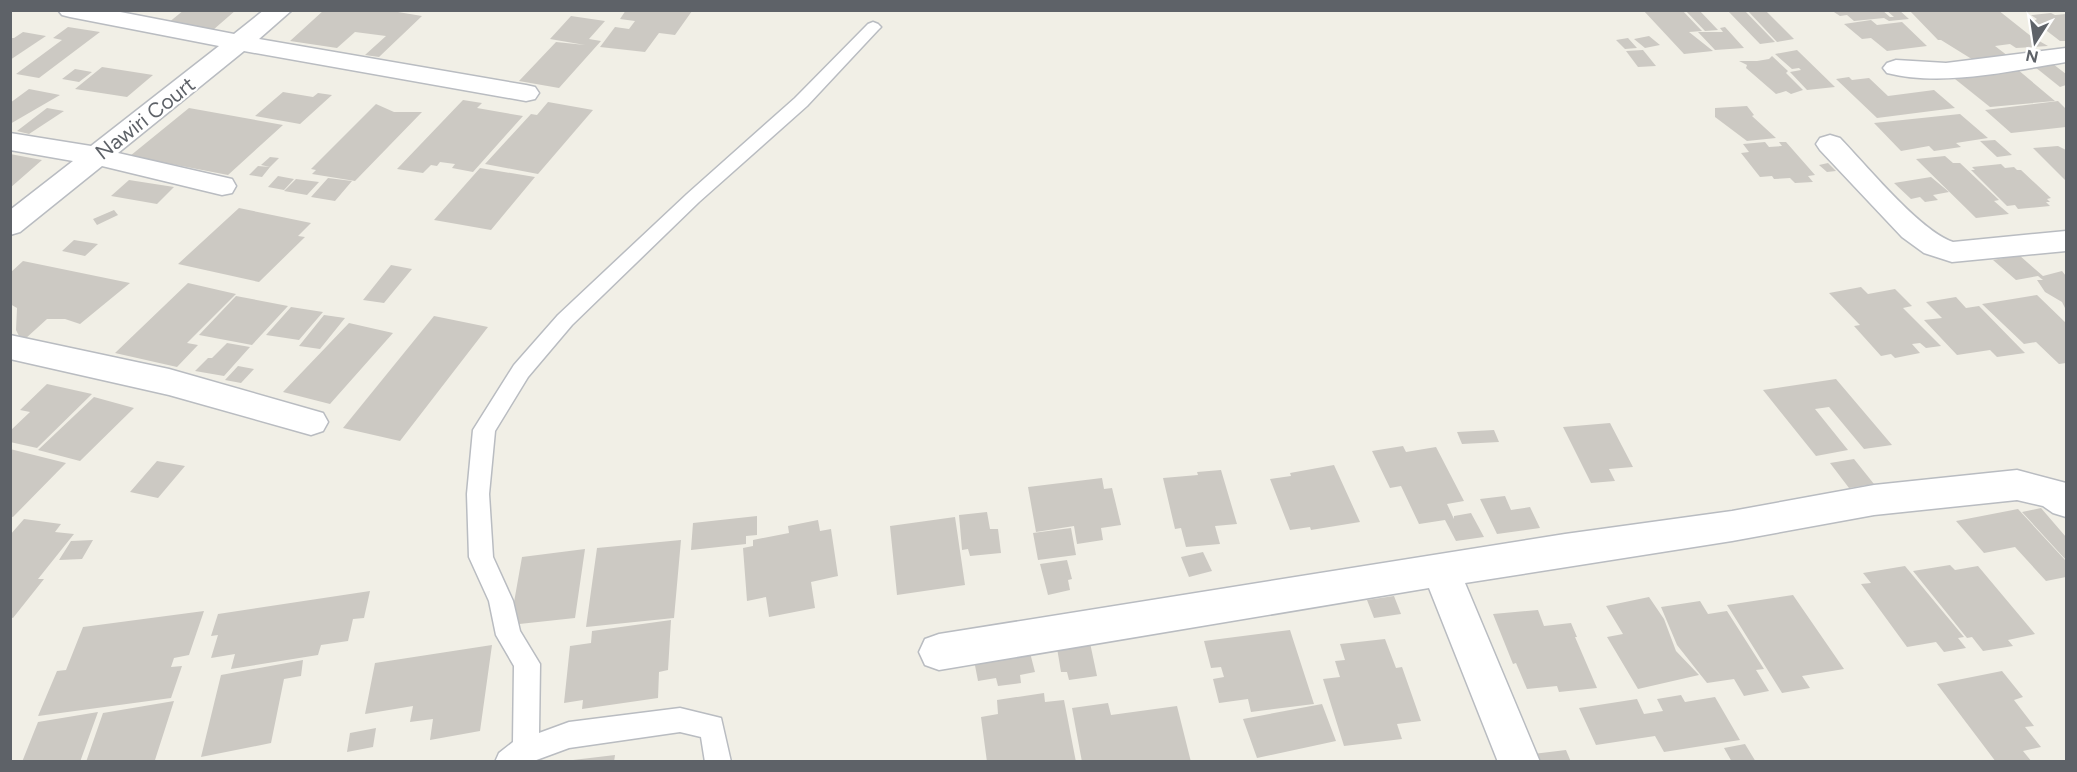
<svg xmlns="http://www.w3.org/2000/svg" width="2077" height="772" viewBox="0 0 2077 772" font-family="Figtree,sans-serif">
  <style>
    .building { fill: #ccc9c3 }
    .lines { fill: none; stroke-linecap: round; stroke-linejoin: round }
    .lane-casing { stroke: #b9bcc1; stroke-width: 3 }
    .street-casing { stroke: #b9bcc1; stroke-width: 3 }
    .lane { fill: #fff; fill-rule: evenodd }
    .street { fill: #fff; fill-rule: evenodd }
    .labels { text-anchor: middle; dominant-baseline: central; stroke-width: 4.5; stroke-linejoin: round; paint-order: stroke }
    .street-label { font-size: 21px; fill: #5e6268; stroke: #fff }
  </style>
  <rect width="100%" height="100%" fill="#f1efe6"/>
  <path class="building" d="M184 10H236L213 30 168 23Z
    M324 10H386L422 16 379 57 365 55 386 36 355 32 337 48 290 41Z
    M626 10H689L692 11 675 35 659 33 645 52 600 47 615 27 629 29 635 21 620 19Z
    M1643 10H1682L1702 31 1689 32 1713 51 1684 54Z
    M1685 10H1699L1718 30 1705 31Z
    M1727 10H1744L1775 42 1760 44Z
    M1747 10H1765L1794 39 1777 42Z
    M1831 10H1882L1890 17H1894L1886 10H1899L1909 19 1889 21 1884 18 1854 21 1847 15 1840 16Z
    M1909 10H1998L2032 37 2048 46 2016 48 2010 44 1995 46 2008 56 1983 66 1941 40H1938Z
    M2051 13 2055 15 2066 14V41H2060L2034 21 2037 19 2031 15Z
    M571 16 605 21 589 39 601 41 559 88 519 81 556 42 585 45 550 39Z
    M1871 20 1877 25 1902 22 1927 46 1887 51 1871 38 1862 39 1844 24Z
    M68 27 100 32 39 78 16 74 62 40 53 38Z
    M1725 27 1744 48 1715 50 1698 32H1723L1720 28Z
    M23 32 46 36 10 60V38H14Z
    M1649 36 1660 45 1645 48 1634 39Z
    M1628 38 1637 48 1625 49 1616 40Z
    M1643 50 1656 66 1638 67 1626 51Z
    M1797 50 1835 87 1807 90 1790 72 1801 70 1799 68 1792 69 1775 54Z
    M1772 56 1788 71 1786 73 1803 90 1791 94 1786 91 1776 94 1746 68 1747 65 1739 61H1757L1769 59Z
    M2053 64 2066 74V85L2060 87 2035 67Z
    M102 67 153 75 127 97 75 89Z
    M75 69 92 72 79 82 62 79Z
    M2017 69 2055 101 1990 107 1950 75Z
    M1849 77 1852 80 1869 78 1888 96 1934 90 1955 108 1877 118 1836 79Z
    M29 89 60 95 10 124V103Z
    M283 92 313 97 318 93 332 95 300 124 255 116Z
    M463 100 482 103 477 108 523 116 473 172 452 168 455 164 440 162 437 166 431 165 423 173 397 169Z
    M2058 101 2066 109V127L2011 133 1985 110Z
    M548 102 593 110 538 174 485 164 531 114 537 115Z
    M376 104 394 112H422L355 181 312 174 316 170 311 169Z
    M1747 106 1754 115 1752 116 1776 138 1747 141 1715 117V108Z
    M47 108 64 111 29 134 17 131Z
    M189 108 283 125 228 175 130 156Z
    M1960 114 1988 138 1956 143 1961 147 1934 151 1929 146 1901 151 1874 123Z
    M1995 140 2012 155 1997 157 1980 141Z
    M1765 142 1769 147 1782 146 1779 142H1786L1815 175 1808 176 1813 182 1795 183 1790 178 1774 179 1772 176 1760 177 1741 153 1749 152 1743 144Z
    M2058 146 2066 150V181L2033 148Z
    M10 154 42 160 10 188Z
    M1945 156 1953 163H1960L1999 200 1994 201 2009 214 1976 218 1916 159Z
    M270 157 279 158 270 167 261 165Z
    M1828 163 1836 171 1827 172 1819 165Z
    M2001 164 2005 168 2014 167 2017 170H2021L2051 198 2047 199 2050 202H2046L2050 206 2018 209 2015 205 2007 206 1971 170H1975L1972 167Z
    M258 166 270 167 262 177 249 175Z
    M480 168 535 177 491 230 434 220Z
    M278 176 294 179 284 190 268 187Z
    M1931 177 1949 192 1933 195 1938 200 1925 202 1920 197 1911 199 1894 183Z
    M328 178 352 181 335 201 311 197Z
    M296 179 319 182 307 195 284 191Z
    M129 180 174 187 157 204 111 196Z
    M239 208 311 223 298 236 305 237 259 282 178 264Z
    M114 210 118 215 97 225 93 219Z
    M74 240 98 244 85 256 62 251Z
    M2019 255 2043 276 2062 271 2066 276V310L2062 302 2045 292 2037 280H2043L2038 276 2016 280 1993 260Z
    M23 261 130 283 80 324 65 319H47L25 339 19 336 16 330 17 308 10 304V273Z
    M391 265 412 269 384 303 363 300Z
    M188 283 236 294 187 343 198 345 177 367 115 353Z
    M1861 287 1868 294 1895 289 1912 306 1903 308 1941 346 1926 348 1920 343 1912 344 1920 353 1895 358 1891 354 1881 356 1854 326 1860 325 1829 293Z
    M2037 295 2066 323V363L2059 364 2036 342 2024 344 1982 304Z
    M236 296 288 306 252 345 199 335Z
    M1956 297 1966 308 1979 306 2025 353 1997 357 1990 350 1957 355 1924 320 1942 318 1926 302Z
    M291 307 323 312 299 340 266 335Z
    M324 315 345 318 320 349 299 346Z
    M434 316 488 327 400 441 343 428Z
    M349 323 393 333 330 404 283 392Z
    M227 343 250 347 224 376 195 371 208 358H212Z
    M238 366 254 369 241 383 225 380Z
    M1836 379 1892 445 1864 449 1829 407 1815 409 1848 450 1816 456 1763 390Z
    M47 384 92 394 37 448 10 442V431L30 412 20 410Z
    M94 397 134 408 80 461 38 450Z
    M1610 423 1633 467 1609 469 1615 481 1591 483 1563 427Z
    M1494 430 1499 442 1462 444 1457 432Z
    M1403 446 1406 452 1436 447 1464 501 1447 504 1454 519V516L1471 513 1484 537 1456 541 1445 520 1419 524 1401 486 1390 488 1372 451Z
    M10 449 66 463 13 517 10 516Z
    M1854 459 1874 484 1849 488 1830 463Z
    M157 461 185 466 158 498 130 492Z
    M1334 465 1360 522 1311 530 1310 527 1290 530 1270 479 1291 476 1290 473Z
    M1221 470 1237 524 1215 526 1220 544 1186 547 1181 528 1175 529 1163 478 1198 475 1197 472Z
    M1102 478 1104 489 1112 488 1121 525 1101 528 1103 540 1077 544 1074 526 1036 532 1028 487Z
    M1505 496 1511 510 1530 507 1540 528 1497 534 1480 499Z
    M2041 508 2066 537V560L2022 512Z
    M2018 509 2066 561V577L2046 581 2015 547 1984 553 1956 521Z
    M987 512 990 529H998L1001 553 970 556 968 549 962 550 959 515Z
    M757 516V535L746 536V544L691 550 693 523Z
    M955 517 965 585 897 595 890 526Z
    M24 519 61 524 55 532 74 534 38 579H44L13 618 10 617V535Z
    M818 520 820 531 831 529 838 576 811 582 815 608 769 617 766 597 747 601 743 548 753 546V540L789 533 788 526Z
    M1071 528 1076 555 1038 560 1033 533Z
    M93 540 82 559 59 560 71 541Z
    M681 540 674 618 586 627 597 548Z
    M585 549 575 618 510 625 522 557Z
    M1203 552 1212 571 1189 577 1181 557Z
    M1067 560 1072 579 1068 580 1070 590 1048 595 1040 564Z
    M1950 565 1955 570 1978 566 2035 634 2008 640 2013 646 1983 651 1972 637 1967 638 1913 571Z
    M1905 566 1964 637 1958 638 1966 648 1944 652 1936 642 1907 647 1861 584 1871 583 1863 573Z
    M370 591 364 618 353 619 348 641 321 645 318 655 231 669 235 654 211 658 218 635 211 636 218 614Z
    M1793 595 1844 669 1802 676 1810 688 1782 693 1727 605Z
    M1394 596 1401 614 1374 618 1367 600Z
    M1649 597 1664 619 1676 651 1699 675 1638 689 1607 637 1623 634 1606 606Z
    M1700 601 1708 614 1727 611 1764 669 1756 670 1769 691 1744 696 1734 679 1707 683 1677 645 1661 607Z
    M1538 610 1544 626 1571 623 1577 637H1575L1597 688 1559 692 1557 686 1527 689 1516 663 1513 664 1493 614Z
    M204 611 189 655 174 658 171 667 182 666 171 698 38 716 57 671 66 670 83 627Z
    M671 620 668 670 659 672 658 698 582 709 583 700 564 703 570 646 591 643 592 631Z
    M1290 630 1314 704 1251 712 1248 699 1219 703 1213 679 1224 677 1221 667 1211 668 1204 641Z
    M1089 638 1097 676 1069 680 1067 672H1061L1056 642Z
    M1385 639 1396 668 1402 667 1421 721 1397 724 1402 739 1344 746 1323 679 1340 677 1335 661 1345 660 1340 644Z
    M492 645 480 731 430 740 433 719 410 722 413 706 365 714 375 663Z
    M1028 645 1035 672 1020 675 1021 683 998 686 996 678 978 681 973 655Z
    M303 660 301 676 284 679 271 743 201 757 221 675Z
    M2002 671 2023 697 2014 700 2034 726 2025 727 2041 747 2023 751 2032 762H1996L1937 684Z
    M1044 693 1045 702 1064 700 1076 762H987L981 717 998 714 997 700Z
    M1681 695 1685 702 1715 697 1740 740 1664 752 1655 736 1596 745 1579 708 1637 699 1644 714 1663 711 1657 699Z
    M174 701 155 760 86 762 103 713Z
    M1108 703 1111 715 1177 706 1191 762H1082L1072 708Z
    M1322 704 1336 741 1257 758 1243 719Z
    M98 712 80 762H22L38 722Z
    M376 728 373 747 347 752 350 733Z
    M1745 744 1756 762H1732L1724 748Z
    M1566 750 1571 762H1536L1533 754Z
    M615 755 614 762H573V760Z"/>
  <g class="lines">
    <defs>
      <path id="lane" d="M873 22 878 24 881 27 878 30 807 106 699 202 572 325 528 377 495 431 489 494 493 557 513 601 520 631 540 664 539 733 569 722 680 708 721 718 731 762H705L701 737 680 732 569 748 531 762H495L499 753 513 742 514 666 496 635 489 601 469 557 467 494 473 430 514 365 558 315 687 194 795 98 868 24Z"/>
      <path id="street" d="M58 10H110L234 34 264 10H292L259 39 526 85 535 87 539 93 535 99 526 101 244 51 118 153 232 179 236 186 232 193 222 195 102 166 20 232 10 235V210L73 161 10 150V133L91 146 219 46 70 17 62 15Z
        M2066 48V62C2011 71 1942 87 1887 73L1883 68 1887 63 1896 60 1946 63Z
        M1830 135 1840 138C1866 165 1920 231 1953 242L2066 231V251L1952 262 1924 253 1902 237 1820 150 1816 144 1820 138Z
        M10 335 169 369 323 413 328 422 323 431 311 435 169 395 10 359Z
        M2017 470 2066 483V517L2053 513 2043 506 2017 500 1874 515 1732 541 1465 583 1540 762H1498L1429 588 939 670 925 665 919 652 925 639 939 634 1565 534 1732 511 1874 485Z"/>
    </defs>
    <use href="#lane" class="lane-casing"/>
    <use href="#street" class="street-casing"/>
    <use href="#lane" class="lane"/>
    <use href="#street" class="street"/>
  </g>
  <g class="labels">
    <g class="street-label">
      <text transform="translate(145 118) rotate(-38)">Nawiri Court</text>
    </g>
  </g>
  <rect width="2077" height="772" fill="none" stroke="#5e6268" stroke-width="24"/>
  <g transform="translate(2035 42) rotate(192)" stroke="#ffffff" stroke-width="4.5" paint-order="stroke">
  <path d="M0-4.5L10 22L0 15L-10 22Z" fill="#5e6268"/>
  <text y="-9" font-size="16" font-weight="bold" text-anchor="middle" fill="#5e6268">N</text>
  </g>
</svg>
